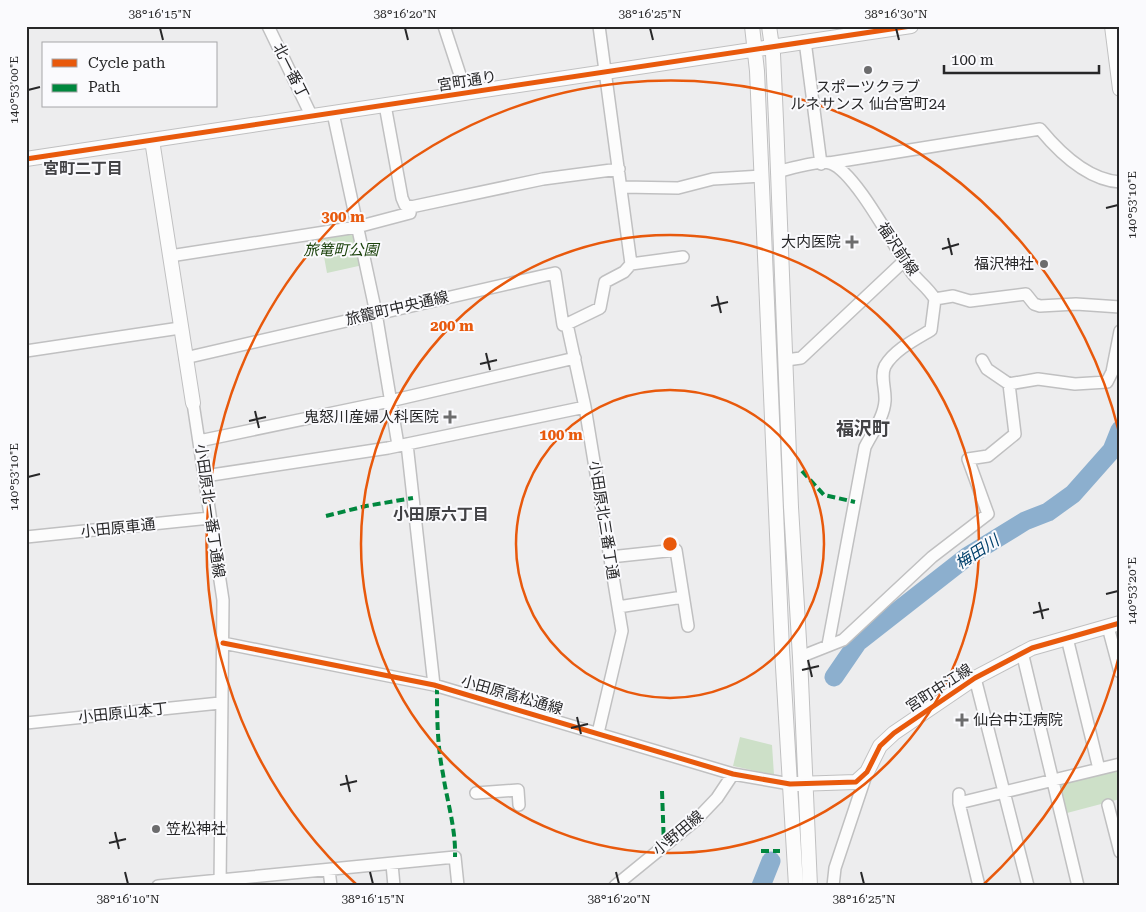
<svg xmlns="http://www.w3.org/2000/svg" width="1146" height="912" viewBox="0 0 1146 912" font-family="'Roboto Serif','Noto Sans JP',serif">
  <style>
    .green { fill: #cde0c8 }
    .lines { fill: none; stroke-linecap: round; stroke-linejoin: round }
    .river { stroke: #8cafce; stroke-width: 19 }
    .minor-casing { stroke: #c0c0c1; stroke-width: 14 }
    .tertiary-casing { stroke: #c0c0c1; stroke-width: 16 }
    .minor { stroke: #fcfcfc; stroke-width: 11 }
    .tertiary { stroke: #fcfcfc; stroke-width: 14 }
    .quiet { stroke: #00873e; stroke-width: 4; stroke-dasharray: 8 4; stroke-linecap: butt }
    .cycleway-casing { stroke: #fafafd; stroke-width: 8 }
    .cycleway { stroke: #e8590c; stroke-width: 5 }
    .ticks { fill: none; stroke: #272728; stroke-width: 2 }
    .ring { fill: none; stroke: #e8590c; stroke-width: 2.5 }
    .poi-dot { fill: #6c6c6d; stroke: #fafafd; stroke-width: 2 }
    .labels { text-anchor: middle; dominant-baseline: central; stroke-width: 4; stroke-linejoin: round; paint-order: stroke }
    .street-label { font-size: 15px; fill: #272728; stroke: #fafafd }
    .poi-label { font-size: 15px; fill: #272728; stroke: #fafafd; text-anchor: end }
    .park-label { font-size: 15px; font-style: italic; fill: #1c430d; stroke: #fafafd }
    .neighbourhood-label { font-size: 16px; font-weight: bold; fill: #424245; stroke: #fafafd }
    .water-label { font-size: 16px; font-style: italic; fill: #00406b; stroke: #fafafd }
    .quarter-label { font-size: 18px; font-weight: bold; fill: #424245; stroke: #fafafd }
    .centre { fill: #e8590c; stroke: #fafafd; stroke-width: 2.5 }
    .ring-label { font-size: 15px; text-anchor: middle; font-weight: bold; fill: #e8590c; stroke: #fafafd; stroke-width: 4; stroke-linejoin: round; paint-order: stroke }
    .neatline { fill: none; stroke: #272728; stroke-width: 2 }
    .ticks-label { font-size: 12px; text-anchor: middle; fill: #272728 }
  </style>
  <rect width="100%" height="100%" fill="#ededee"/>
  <path class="green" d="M355 229 363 265 327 273 320 235Z
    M740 737 772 745 774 775 733 766Z
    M1120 767V799L1067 813 1060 782Z"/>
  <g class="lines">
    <path class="river" d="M834 677 858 642 968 556 1025 521 1048 512 1073 494 1112 450 1120 430
      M761 886 771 861"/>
    <defs>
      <path id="minor" d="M268 26 312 117
        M444 26 466 93
        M805 41 821 164
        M385 105 402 198 405 205 411 207 543 179 619 169
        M333 113 376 313 398 445
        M829 163 1040 129C1059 152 1088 180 1120 182
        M777 172C788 169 820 160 830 163 855 171 894 247 910 270 917 281 926 285 935 299L953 296 970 301 1026 294 1034 304 1040 306 1076 304 1120 307
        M622 187 678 188 713 179 762 176
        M170 256 357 227 410 213 411 207
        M631 264 683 257
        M567 324 585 407 622 631 598 733
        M567 324 600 308 605 282 624 272 631 264 599 26
        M26 351 180 328
        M185 358 555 273 563 325 567 324
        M786 360 801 358 904 261
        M982 360 987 369 1009 384 1038 379 1075 384 1107 382 1112 372 1120 331
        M193 403 223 600 220 886
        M199 441 390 401 575 358
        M407 444 434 685
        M205 476 388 448 585 407
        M26 537 210 518
        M610 557 676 550 688 626
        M618 607 683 597
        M1108 627 1120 672
        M1067 638 1099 769
        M223 643 434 685 733 774 790 784
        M828 645 865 447C872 433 884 417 885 401 886 390 880 376 885 366 894 350 916 339 931 330L935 299
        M1022 652 1078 886
        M800 657 843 640 932 557 988 514 968 459 988 456 1015 434 1009 384
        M975 678 1028 886
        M26 723 220 703
        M476 793 518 790 519 805
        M959 794V803L979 886
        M959 803 1120 764
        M1108 805 1120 852
        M392 864 394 886
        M329 870 331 886
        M158 886 455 857 458 886
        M615 886 696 820 717 798 733 774
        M833 886 835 868 867 772"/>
      <path id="tertiary" d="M752 26 757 71 782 650 796 886
        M769 26 773 54 776 120 791 507 800 657 810 886
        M1112 26 1120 89
        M152 140 193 403
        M26 159 911 26
        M796 784 856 782 867 772 880 746 894 733 975 678 1032 648 1120 623"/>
    </defs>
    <use href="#minor" class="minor-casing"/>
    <use href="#tertiary" class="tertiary-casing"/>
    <use href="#minor" class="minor"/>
    <use href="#tertiary" class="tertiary"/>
    <path class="quiet" d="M802 471 824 495 855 502
      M326 516 366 506 413 498
      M437 686C437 716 437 744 443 774 447 801 456 829 455 857
      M662 791 664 846
      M761 851H780"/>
    <defs>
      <path id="cycleway" d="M26 159 911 26
        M223 643 434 685 733 774 790 784 856 782 867 772 880 746 894 733 975 678 1032 648 1120 623"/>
    </defs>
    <use href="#cycleway" class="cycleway-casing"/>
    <use href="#cycleway" class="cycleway"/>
  </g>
  <path class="ticks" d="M160 28 163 40M405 28 408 40M650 28 653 40M896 28 899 40M28 90 40 87M1106 208 1118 205M948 238 952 255M942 249 959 244M717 296 721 313M711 306 728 302M486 353 490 370M480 364 497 360M255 411 259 428M249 421 266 417M28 477 40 474M1106 594 1118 591M1039 602 1043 619M1033 613 1049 609M808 660 812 677M802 670 819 666M577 717 581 734M571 728 588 724M346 775 350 792M340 785 357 781M115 832 119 849M109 843 126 839M125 872 128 884M370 872 373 884M616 872 619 884M861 872 864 884"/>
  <g class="ring">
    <circle cx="670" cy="544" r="154"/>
    <circle cx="670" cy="544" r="309"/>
    <path d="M1119 656A463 463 0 0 1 983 885M357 885A463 463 0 1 1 1119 432"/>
  </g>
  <g class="poi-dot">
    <circle cx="868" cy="70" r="5"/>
    <path d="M849.5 234.5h5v5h5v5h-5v5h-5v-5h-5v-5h5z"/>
    <circle cx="1044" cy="264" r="5"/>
    <path d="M447.5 409.5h5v5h5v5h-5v5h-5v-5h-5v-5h5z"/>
    <path d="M959.5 712.5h5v5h5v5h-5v5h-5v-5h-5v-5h5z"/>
    <circle cx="156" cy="829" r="5"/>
  </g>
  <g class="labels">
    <g class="street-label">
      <text transform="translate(291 71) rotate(63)">北一番丁</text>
      <text transform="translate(467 81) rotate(-9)">宮町通り</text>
      <text transform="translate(898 249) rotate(56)">福沢前線</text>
      <text transform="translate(397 308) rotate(-13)">旅籠町中央通線</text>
      <text transform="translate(210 511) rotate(82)">小田原北一番丁通線</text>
      <text transform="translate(604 520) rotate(81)">小田原北三番丁通</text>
      <text transform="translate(118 528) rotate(-6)">小田原車通</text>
      <text transform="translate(939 688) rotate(-33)">宮町中江線</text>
      <text transform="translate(512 695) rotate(16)">小田原高松通線</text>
      <text transform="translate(123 713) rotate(-6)">小田原山本丁</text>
      <text transform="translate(678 833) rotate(-40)">小野田線</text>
    </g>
    <g class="poi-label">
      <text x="868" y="87" text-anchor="middle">スポーツクラブ<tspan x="868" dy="17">ルネサンス 仙台宮町24</tspan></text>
      <text x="841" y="242">大内医院</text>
      <text x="1034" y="264">福沢神社</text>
      <text x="439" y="417">鬼怒川産婦人科医院</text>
      <text x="973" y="720" text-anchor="start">仙台中江病院</text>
      <text x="166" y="829" text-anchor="start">笠松神社</text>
    </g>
    <g class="park-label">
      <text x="341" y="250">旅篭町公園</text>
    </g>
    <g class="neighbourhood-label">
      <text x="83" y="168">宮町二丁目</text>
      <text x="441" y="514">小田原六丁目</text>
    </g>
    <g class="water-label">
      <text transform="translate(977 552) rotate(-33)">梅田川</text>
    </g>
    <g class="quarter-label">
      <text x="863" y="428">福沢町</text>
    </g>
  </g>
  <circle cx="670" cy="544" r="8" class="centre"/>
  <g class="ring-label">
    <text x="343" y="222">300 m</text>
    <text x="452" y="331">200 m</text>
    <text x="561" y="440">100 m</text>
  </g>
  <rect width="1146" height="912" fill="none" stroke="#fafafd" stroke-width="55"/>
  <rect x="42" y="42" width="175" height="65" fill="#fafafd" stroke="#a6a6a8"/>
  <rect x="52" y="59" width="25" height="8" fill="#e8590c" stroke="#a6a6a8"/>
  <text x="88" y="68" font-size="15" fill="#272728">Cycle path</text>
  <rect x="52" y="84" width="25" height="8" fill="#00873e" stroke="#a6a6a8"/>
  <text x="88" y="92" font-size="15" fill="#272728">Path</text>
  <path d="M944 65v8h155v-8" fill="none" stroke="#272728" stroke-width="2.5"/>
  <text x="951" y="65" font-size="15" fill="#272728" stroke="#fafafd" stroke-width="4" paint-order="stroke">100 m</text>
  <rect x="28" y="28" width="1090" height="856" class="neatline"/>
  <g class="ticks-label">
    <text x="160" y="18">38°16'15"N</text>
    <text x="405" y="18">38°16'20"N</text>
    <text x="650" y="18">38°16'25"N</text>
    <text x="896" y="18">38°16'30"N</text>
    <text transform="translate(14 90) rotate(-90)" y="4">140°53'00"E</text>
    <text transform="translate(1132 205) rotate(-90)" y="4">140°53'10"E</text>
    <text transform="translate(14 477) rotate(-90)" y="4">140°53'10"E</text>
    <text transform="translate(1132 591) rotate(-90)" y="4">140°53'20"E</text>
    <text x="128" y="903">38°16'10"N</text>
    <text x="373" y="903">38°16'15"N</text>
    <text x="619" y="903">38°16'20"N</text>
    <text x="864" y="903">38°16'25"N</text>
  </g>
</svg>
